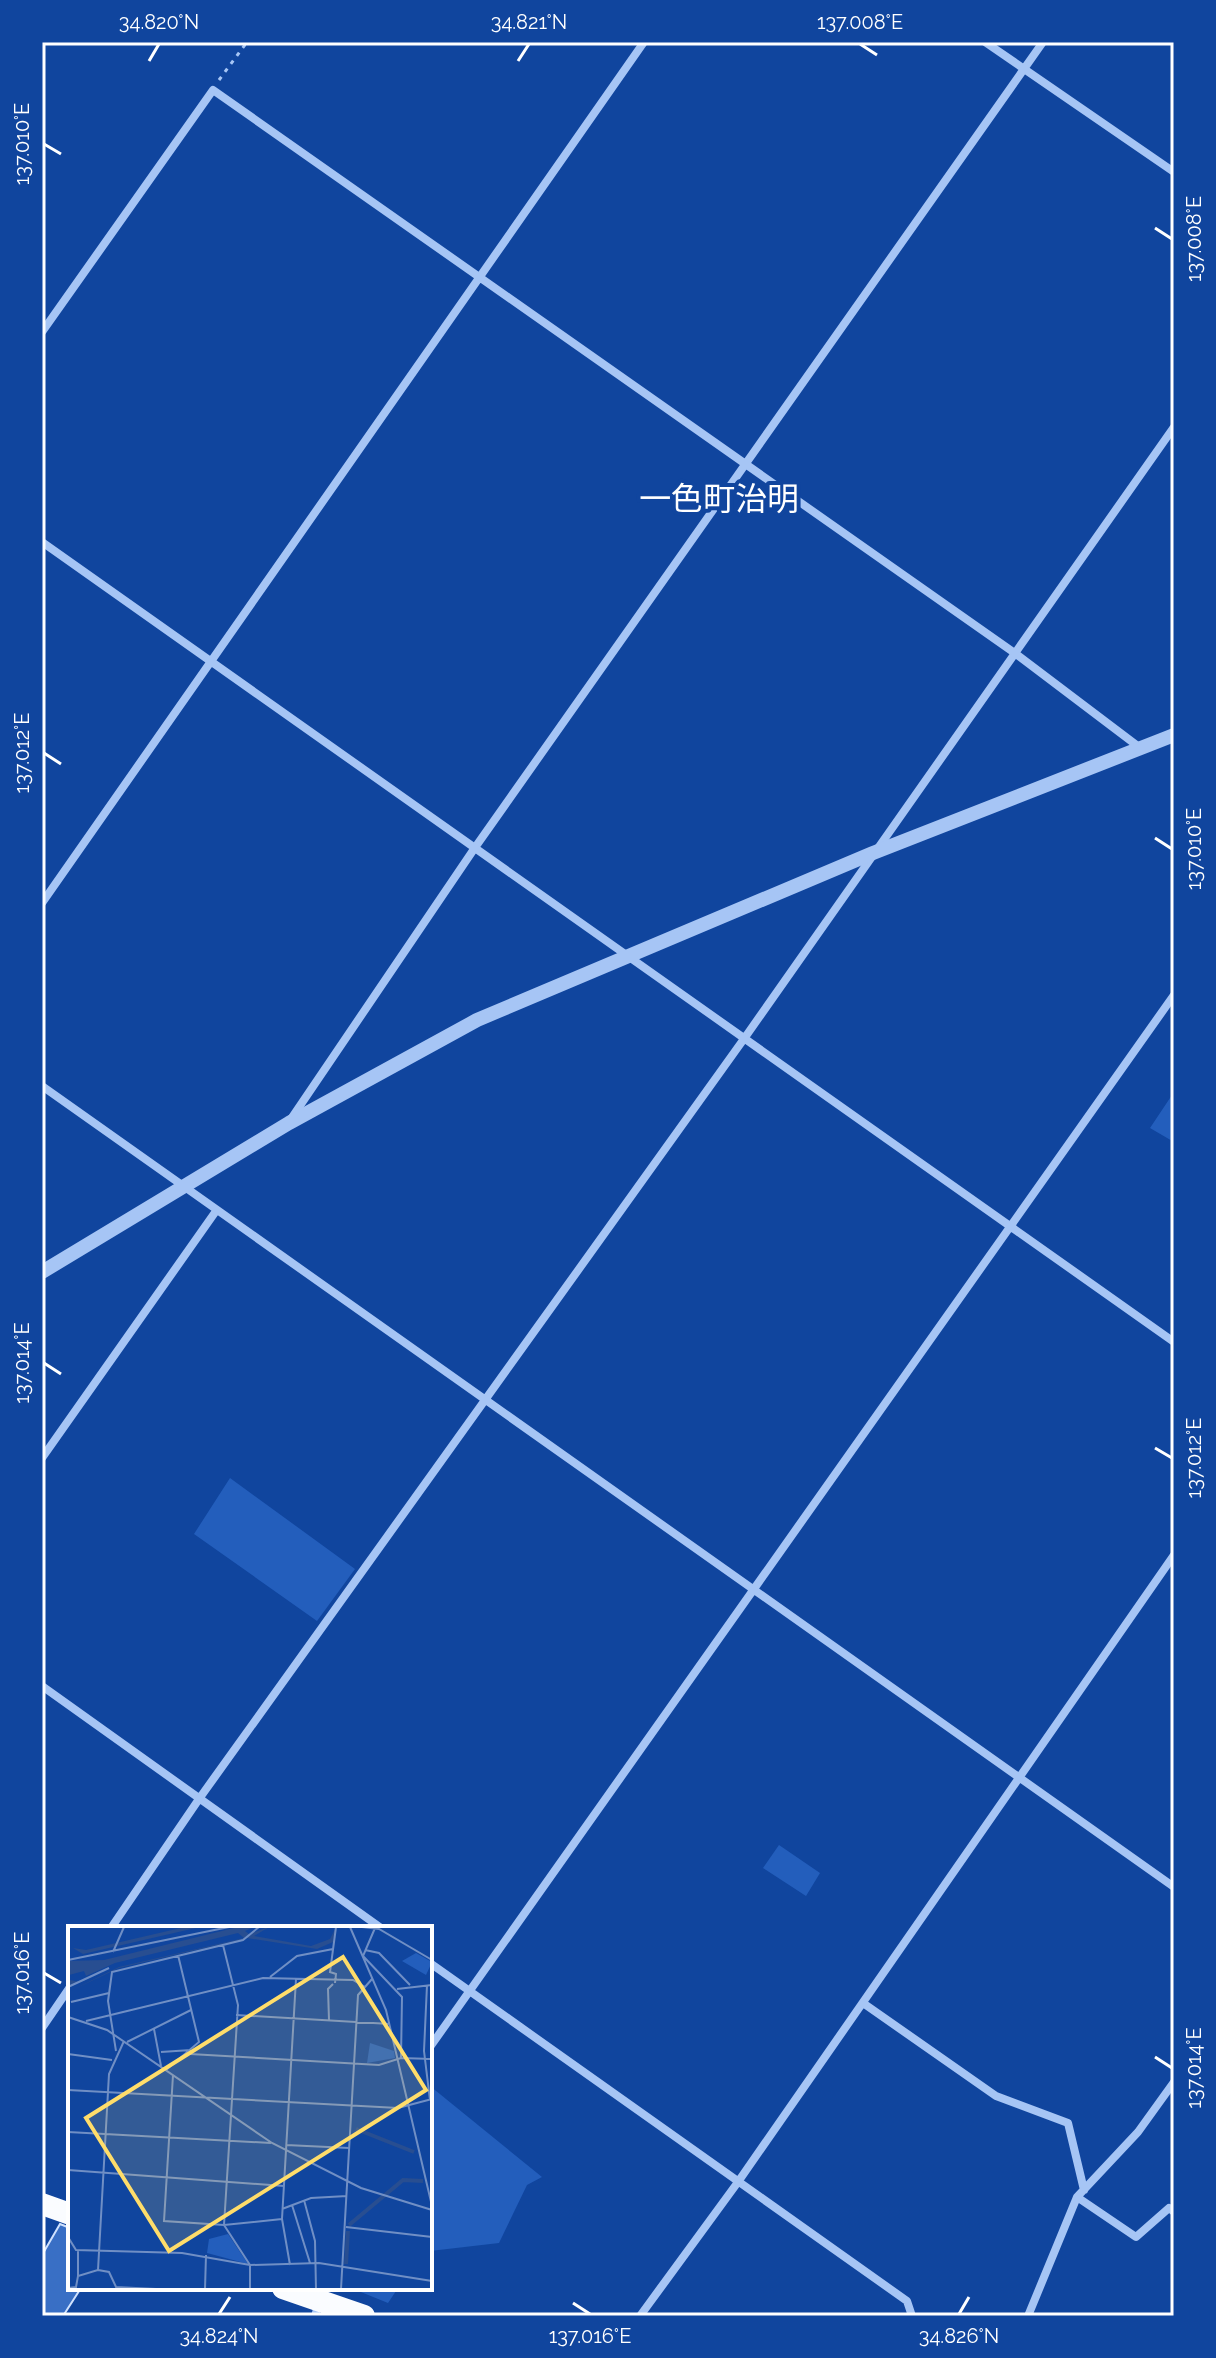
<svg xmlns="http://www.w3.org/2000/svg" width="1216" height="2358" viewBox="0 0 1216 2358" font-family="Raleway,'Noto Sans JP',sans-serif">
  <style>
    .green { fill: #235ebc }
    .building { fill: #396fc5; stroke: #cfe1fe; stroke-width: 2 }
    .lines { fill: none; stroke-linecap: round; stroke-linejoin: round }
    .path { stroke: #a6c5f5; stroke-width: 3; stroke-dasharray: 4 6; stroke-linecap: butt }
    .minor { stroke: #a6c5f5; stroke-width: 8 }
    .tertiary { stroke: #a6c5f5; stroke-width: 14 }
    .trunk { stroke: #fafcff; stroke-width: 22 }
    .ticks { fill: none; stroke: #fff; stroke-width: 3 }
    .labels { text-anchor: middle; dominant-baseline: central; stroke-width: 8; stroke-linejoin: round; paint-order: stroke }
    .quarter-label { font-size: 32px; fill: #fff; stroke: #10459e }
    .inset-river { fill: none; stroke: #284e91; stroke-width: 4 }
    .inset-road { fill: none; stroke: #708fc5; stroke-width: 2 }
    .view { fill: #ffdd6a; fill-opacity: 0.15; stroke: #ffdd6a; stroke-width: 4 }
    .inset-edge { fill: none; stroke: #fff; stroke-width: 4 }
    .neatline { fill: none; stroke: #fff; stroke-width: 3 }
    .ticks-label { font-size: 20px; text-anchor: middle; fill: #fff }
  </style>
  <rect width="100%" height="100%" fill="#10459e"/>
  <path class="green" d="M1174 1092V1142L1150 1128Z
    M230 1478 355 1569 317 1621 194 1534Z
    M779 1845 820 1873 806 1896 763 1868Z
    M430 2086 542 2177 527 2185 499 2243 430 2251Z
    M351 2288H398L388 2303Z"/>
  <path class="building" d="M60 2224 70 2228V2288H81L63 2316H42V2255Z"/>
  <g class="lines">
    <path class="path" d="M219 80 247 42"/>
    <path class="minor" d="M985 42 1174 172
      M42 332 213 90 1016 654 1139 747
      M42 542C420 808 798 1074 1174 1342
      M42 903 644 42
      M42 1086 1174 1887
      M291 1119 474 849 1043 42
      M42 1458 216 1211
      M42 1686 381 1928
      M111 1928 199 1799 746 1036 1174 427
      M430 1963 907 2301 912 2316
      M863 2003 996 2096 1068 2123 1084 2190
      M42 2028 70 1987
      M430 2047 1174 995
      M1077 2197 1136 2237 1169 2208 1174 2212
      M315 2316 323 2288
      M640 2316 738 2182 1174 1555
      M1028 2316 1077 2197 1138 2132 1174 2082"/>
    <path class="tertiary" d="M42 1272 289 1123 477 1020 873 853 1174 735"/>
    <path class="trunk" d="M42 2204 70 2214
      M283 2288 364 2316"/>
  </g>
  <path class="ticks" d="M860 44 877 55M149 61 159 44M518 61 529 44M44 144 61 154M1155 228 1172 239M44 753 61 764M1155 838 1172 849M44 1363 61 1374M1155 1448 1172 1458M44 1973 61 1983M1155 2057 1172 2068M573 2303 590 2314M219 2314 230 2297M959 2314 969 2297"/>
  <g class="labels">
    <g class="quarter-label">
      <text x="719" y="498">一色町治明</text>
    </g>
  </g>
  <g transform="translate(68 1926)">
    <rect width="364" height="364" fill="#10459e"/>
    <path d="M348 27 364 36 358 49 334 35ZM302 117 326 125 327 132 299 137ZM160 308 180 338 139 327 141 313Z" fill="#235ebc"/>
    <path d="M117 1H132L15 28 5 22 18 24ZM170 1H186L177 5 181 8 201 1 186 10 243 20 262 13 268 1 265 16 249 23 179 12 51 42 0 66 51 41 176 12 170 7 47 37 18 50 16 45 1 49 2 54 12 56 0 60V35L36 34Z" fill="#284e91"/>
    <path class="inset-river" d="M288 203 346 226M281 299 335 254 355 255M278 338 280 305"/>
    <path class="inset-road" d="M282 1 318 84 364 280M294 1 311 3 364 34M307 2 295 30 334 71 333 132M155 19 170 79 156 299 182 339V363M297 24 311 27 342 59M45 26 56 1M0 34 161 1M202 51 229 30 265 23M267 57 268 48 262 46 268 1M359 59 356 125 362 174M0 61 41 42M329 63 364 59M3 76 41 67M168 89 322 98M0 91 39 104 204 217 293 262 364 284M261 94 260 63 265 58M18 95 195 52 285 54 297 61M86 103 93 140M59 116 123 84M48 125 40 75 44 46 175 14 191 1M93 126 123 124M0 128 44 134M122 128 311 139 333 132 364 133M98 144 131 116 110 29M105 149 96 295 156 299 214 293M0 164 330 182 364 173M0 206 203 217M218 219 281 222M0 244 216 260M236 274 247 315 248 363M224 279 242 337M214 283 243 272 279 270M278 301 364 311M0 311 8 324 114 327 182 339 251 337 364 355M10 324V350M222 339 214 293 228 53M30 344 41 346 49 363M48 361 88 363M0 362 8 361 10 350 30 344 41 148 56 115M137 363 138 329M273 363 290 69 304 53"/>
    <path class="view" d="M275 31 358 164 101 325 18 192Z"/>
    <rect width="364" height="364" class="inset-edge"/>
  </g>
  <rect width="1216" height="2358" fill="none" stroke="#10459e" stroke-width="88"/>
  <rect x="44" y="44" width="1128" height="2270" class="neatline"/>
  <g class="ticks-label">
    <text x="159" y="29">34.820°N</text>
    <text x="529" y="29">34.821°N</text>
    <text x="860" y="29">137.008°E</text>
    <text transform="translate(22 144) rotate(-90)" y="7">137.010°E</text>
    <text transform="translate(1194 239) rotate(-90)" y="7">137.008°E</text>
    <text transform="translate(22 753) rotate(-90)" y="7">137.012°E</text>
    <text transform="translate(1194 849) rotate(-90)" y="7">137.010°E</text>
    <text transform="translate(22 1363) rotate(-90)" y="7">137.014°E</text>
    <text transform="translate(1194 1458) rotate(-90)" y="7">137.012°E</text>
    <text transform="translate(22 1973) rotate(-90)" y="7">137.016°E</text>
    <text transform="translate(1194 2068) rotate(-90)" y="7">137.014°E</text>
    <text x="219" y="2343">34.824°N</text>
    <text x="590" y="2343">137.016°E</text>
    <text x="959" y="2343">34.826°N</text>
  </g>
</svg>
